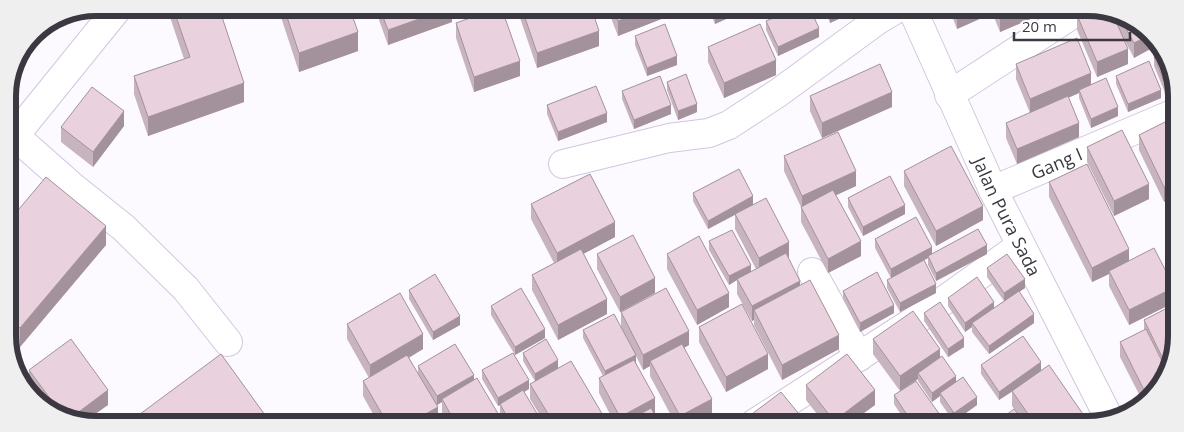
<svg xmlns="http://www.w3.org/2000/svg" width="1184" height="432" viewBox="0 0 1184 432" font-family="'Open Sans',sans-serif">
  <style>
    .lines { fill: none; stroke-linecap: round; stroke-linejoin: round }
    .street-casing { stroke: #d0c7de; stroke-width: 30 }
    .secondary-casing { stroke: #d0c7de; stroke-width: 30 }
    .highway-casing { stroke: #d0c7de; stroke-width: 30 }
    .street { stroke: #fff; stroke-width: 28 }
    .secondary { stroke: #fff; stroke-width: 28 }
    .highway { stroke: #fff; stroke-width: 28 }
    .wall { fill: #c8b4bf }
    .shaded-wall { fill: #a3929b }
    .building { fill: #e9d1de; stroke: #a3929b }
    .labels { text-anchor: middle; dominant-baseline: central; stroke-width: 4; stroke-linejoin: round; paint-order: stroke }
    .street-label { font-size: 18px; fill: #3c3841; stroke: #fff }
    .rim { fill: none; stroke: #3c3841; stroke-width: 6 }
  </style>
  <rect width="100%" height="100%" fill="#fcfaff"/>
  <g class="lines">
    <defs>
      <g id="street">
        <path d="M949 95 1076 12"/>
        <path d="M15 136 74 188 124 228 186 289 228 342"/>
        <path d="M563 164 669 138 709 133 729 125 778 93 878 20 893 11"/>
        <path id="s1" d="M993 190 1175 113"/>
        <path d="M812 272 859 357"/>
        <path d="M755 423 925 314 1020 246"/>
      </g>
      <g id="secondary">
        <path id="s2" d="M913 11 993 190 1109 418"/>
      </g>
      <path id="highway" d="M8 144 118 8"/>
    </defs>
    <use href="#street" class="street-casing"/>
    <use href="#secondary" class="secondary-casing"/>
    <use href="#highway" class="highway-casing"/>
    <use href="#street" class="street"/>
    <use href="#secondary" class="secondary"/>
    <use href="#highway" class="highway"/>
  </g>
  <path class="wall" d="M167 8H219L244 102 148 136 134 94V76L184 59Z
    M278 8 350 9 358 51 299 72Z
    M378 9H452V22L388 45 379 20Z
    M517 9 592 10 599 46 537 68Z
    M608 10H669V16L618 36Z
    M709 10H746L715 24Z
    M825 11H856L830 23Z
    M950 11 984 12V17L957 29Z
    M992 12H1042V14L1000 32Z
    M1085 12H1116L1155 38 1134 58 1123 37 1128 64 1097 77 1077 30V15Z
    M766 21 819 37 778 56 766 30Z
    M456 23 520 76 474 92 456 38Z
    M635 36 677 65 647 76 635 45Z
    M708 47 776 75 724 98 708 62Z
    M1154 57 1176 84V91L1166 95 1154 66Z
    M1016 64 1091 85 1118 116 1091 128 1079 98V93L1068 98 1079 137 1017 164 1006 138V123L1030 113 1016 79Z
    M1116 76 1161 98 1128 112 1116 84Z
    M667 82 697 112 678 120 667 90Z
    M622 91 671 114 634 129 622 99Z
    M810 96 892 107 822 138 810 111Z
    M547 105 607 122 558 141 547 114Z
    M1175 123 1164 202 1139 150V135Z
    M124 126 93 167 61 142V127Z
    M1087 147 1149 199 1114 216 1087 162Z
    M784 156 856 186 836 195 861 256 828 273 801 222V207L784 171Z
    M904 171 983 220 936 246 904 186Z
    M1049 182 1129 261 1173 285V303L1129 325 1109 286V274L1092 282 1049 197Z
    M693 193 753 205 789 257H788L800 286 839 349 782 380 754 325V320L752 321 737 294V280L729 285 709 250V241L751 272 756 269 735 229V215L708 229 693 201Z
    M848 198 905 214 863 236 848 207Z
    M531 204 615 237 583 254 607 314 558 340 532 290V275L554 263 531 219Z
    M8 222 106 245 20 347 9 338Z
    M875 239 932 254H987L936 281 928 265V258L891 278 875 248Z
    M1174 241 1173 263 1171 258V243Z
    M597 254 655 293 620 312 597 269Z
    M667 254 729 307 697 325 667 269Z
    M987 268 1025 288 1019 292 1034 323 989 354 972 332V327L965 332 948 306V298L994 308 1004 301 987 277Z
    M887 280 936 293 900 312 887 288Z
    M409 290 460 325 433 340 409 299Z
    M843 291 894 313 860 332 843 299Z
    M491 306 545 338 515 355 491 315Z
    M621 312 689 345 684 348 712 414 695 423H675L650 376V366L643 370 636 356V363L655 413 654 414 659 422H614L599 393V378L603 376 583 338V330L621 327Z
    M924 313 964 347 948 357 924 321Z
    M1144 320 1172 364 1144 404 1120 357V342L1144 330Z
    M347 324 423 349 409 358 418 374V366L474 380 500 417V405L498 406 482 379V370L529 389 524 392 542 422H446L442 414V402L437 405 438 421H377L363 396V381L369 378 347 339Z
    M699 327 768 369 726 392 699 342Z
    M873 339 940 357 956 382 977 405 958 419 961 424H907L894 404V395L940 421 949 415 940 402V396L932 402 918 381V379L900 391 873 354Z
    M523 353 558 368 605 422H544L530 399V384L535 381 523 361Z
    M981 365 1041 371 1087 424H1025L1012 406V392L999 400 981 374Z
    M29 370 108 405 68 420 41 402 29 385Z
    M806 385 875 405 850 423H824L806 400Z"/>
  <path class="shaded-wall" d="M447 9H452V22L388 45V30Z
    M462 9H472L462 13Z
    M646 10H669V16L618 36V21Z
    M715 10H746L715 24Z
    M830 11H856L830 23Z
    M977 11 984 12V17L957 29V20Z
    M1013 12H1042V14L1000 32V17Z
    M46 26 30 40 37 30Z
    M819 28V37L778 56V47Z
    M599 31V46L537 68V53Z
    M358 32V51L299 72V53Z
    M1150 35 1155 38 1158 45 1134 58V43Z
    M1128 49V64L1097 77V62Z
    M677 56V65L647 76V68Z
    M776 60V75L724 98V83Z
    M520 61V76L474 92V77Z
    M1091 73V88L1079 90V93L1030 114V99Z
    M244 83V102L148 136V117Z
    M1175 83 1176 91 1166 95V86Z
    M1161 90V98L1128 112V104Z
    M892 92V107L822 138V123Z
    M697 104V112L678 120V111Z
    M671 105V114L634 129V120Z
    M1118 107V116L1091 128V119Z
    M124 111V126L93 167V152Z
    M607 113V122L558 141V132Z
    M1079 123V137L1017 164V149Z
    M856 171V186L802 211V196Z
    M1174 182V197L1164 202V187Z
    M1149 184V199L1114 216V201Z
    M753 196V205L708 229V221Z
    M905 205V214L863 236V227Z
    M983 206V220L936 246V231Z
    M615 222V237L557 268V253Z
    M106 226V245L20 347V328Z
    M861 241V256L828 273V259Z
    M789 242V257L759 273V258Z
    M987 245V254L936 281V273Z
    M932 247V256H928V258L891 278V269Z
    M1129 249V264L1109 271V274L1092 282V268Z
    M751 265V273L737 279V280L729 285V276Z
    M655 278V293L620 312V297Z
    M1025 279V288L1004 302V293Z
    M800 281V296L754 310V320L752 321V306Z
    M936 284V293L900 312V303Z
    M1173 288V303L1129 325V310Z
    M729 293V307L697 325V310Z
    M607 299V314L558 340V325Z
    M994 302V311L972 323V327L965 332V323Z
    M894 305V313L860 332V323Z
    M1034 314V323L989 354V346Z
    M460 316V325L433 340V332Z
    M545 329V338L515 355V347Z
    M689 331V345L652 365 650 361V366L643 370V355Z
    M423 334V349L370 380V365Z
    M839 335V349L782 380V365Z
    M964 338V347L948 357V349Z
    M940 349V364L918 373V379L900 391V376Z
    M768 354V369L726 392V377Z
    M636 355V364L605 380V371Z
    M558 360V369L535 383V374Z
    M1041 362V371L999 400V392Z
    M474 375V384L442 399V402L437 405V396Z
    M956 376V385L940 393V396L932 402V393Z
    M529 380V389L501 405 500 404V405L498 406V398Z
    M108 390V405L87 420H68Z
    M875 390V405L850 423H834V421Z
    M1153 391 1146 400V394Z
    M977 397V405L953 422V413Z
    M655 398V413L638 422H620V417Z
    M712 399V414L695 423H680V416Z
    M438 407V421H413Z
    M265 415V421H257Z
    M940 415V424H928Z
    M604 417V422H596Z
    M1087 420V424H1081Z"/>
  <path class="building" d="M173 8H219L244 83 148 117 134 76 190 57Z
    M284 8 350 9 358 32 299 53Z
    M380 9H447L388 30Z
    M495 9H502L520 61 474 77 456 23Z
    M522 9 592 10 599 31 537 53Z
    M613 10H646L618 21Z
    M790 11H811L819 28 778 47 766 21Z
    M953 11H977L957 20Z
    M998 12H1013L1000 17Z
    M1085 12H1112L1128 49 1097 62 1077 15Z
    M1118 14 1150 35 1134 43Z
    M665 24 677 56 647 68 635 36Z
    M760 24 776 60 724 83 708 47Z
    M1077 38 1091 73 1030 99 1016 64Z
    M1162 54 1175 83 1166 86 1154 57Z
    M1149 61 1161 90 1128 104 1116 76Z
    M880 64 892 92 822 123 810 96Z
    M686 74 697 104 678 111 667 82Z
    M660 76 671 105 634 120 622 91Z
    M1106 78 1118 107 1091 119 1079 90Z
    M596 86 607 113 558 132 547 105Z
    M92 87 124 111 93 152 61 127Z
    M1068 96 1079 123 1017 149 1006 123Z
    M1173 118 1175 123 1174 182 1164 187 1139 135Z
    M1122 130 1149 184 1114 201 1087 147Z
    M838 132 856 171 802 196 784 156Z
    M951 146 983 206 936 231 904 171Z
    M1087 164 1129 249 1092 268 1049 182Z
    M739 169 753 196 708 221 693 193Z
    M590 174 615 222 557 253 531 204Z
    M890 176 905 205 863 227 848 198Z
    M46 177 106 226 20 328 9 320 8 222Z
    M833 190 861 241 828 259 801 207Z
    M766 198 789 242 759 258 735 214Z
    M916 217 932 247 891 269 875 239Z
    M978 229 987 245 936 273 928 256Z
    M732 230 751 265 729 276 709 241Z
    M633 235 655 278 620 297 597 254Z
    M699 236 729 293 697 310 667 254Z
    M1174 241 1173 248 1171 243Z
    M1154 248 1173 285V288L1129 310 1109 271Z
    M581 249 607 299 558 325 532 275Z
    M786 253 800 281 752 306 737 279Z
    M1007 254 1025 279 1004 293 987 268Z
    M924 260 936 284 900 303 887 280Z
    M877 272 894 305 860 323 843 291Z
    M435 274 460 316 433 332 409 290Z
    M977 277 994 302 965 323 948 298Z
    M810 280 839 335 782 365 754 310Z
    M521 288 545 329 515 347 491 306Z
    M666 288 689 331 643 355 621 312Z
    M1019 291 1034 314 989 346 972 323Z
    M400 293 423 334 370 365 347 324Z
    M940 302 964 338 948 349 924 313Z
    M742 304 768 354 726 377 699 327Z
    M1173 305 1172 364 1168 369 1144 320Z
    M913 311 940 349 900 376 873 339Z
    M614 314 636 355 605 371 583 330Z
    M1146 329 1167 371 1153 391 1146 394 1120 342Z
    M1023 336 1041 362 999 392 981 365Z
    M71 339 108 390 68 420 63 416 29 370Z
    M546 339 558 360 535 374 523 353Z
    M455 344 474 375 437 396 418 366Z
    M682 344 712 399 680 416 650 361Z
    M513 353 529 380 498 398 482 370Z
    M221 354 265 415 257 421 132 420Z
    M847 354 875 390 834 421 806 385Z
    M407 355 438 407 413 421H386L363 381Z
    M942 356 956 376 932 393 918 373Z
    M634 360 655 398 620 417 599 378Z
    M571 361 604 417 596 422H553L530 384Z
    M1049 365 1087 420 1081 424H1035L1012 391Z
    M963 377 977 397 954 413 940 393Z
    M477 378 503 422H455L442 399Z
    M916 381 940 415 928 424H913L894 395Z
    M523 390 542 422H510L500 404Z
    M781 392 803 419 798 423H740Z
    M651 408 659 422H626Z
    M1014 409 1025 424H994Z
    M953 412 961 424H936Z
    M894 420 897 423H890Z"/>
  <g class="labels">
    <g class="street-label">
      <text stroke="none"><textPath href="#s1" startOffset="69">Gang I</textPath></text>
      <text stroke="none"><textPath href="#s2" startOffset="226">Jalan Pura Sada</textPath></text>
    </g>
  </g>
  <path d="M0 0H1184V432H0ZM96 16H1088A80 80 0 0 1 1168 96V336A80 80 0 0 1 1088 416H96A80 80 0 0 1 16 336V96A80 80 0 0 1 96 16Z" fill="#efeff0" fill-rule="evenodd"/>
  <path class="rim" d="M96 16H1088A80 80 0 0 1 1168 96V336A80 80 0 0 1 1088 416H96A80 80 0 0 1 16 336V96A80 80 0 0 1 96 16Z"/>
  <path d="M1014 32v8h116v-8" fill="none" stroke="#3c3841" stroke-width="2.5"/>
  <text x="1022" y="32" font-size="15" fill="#3c3841" stroke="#ffffff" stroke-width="4" paint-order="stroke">20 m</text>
</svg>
